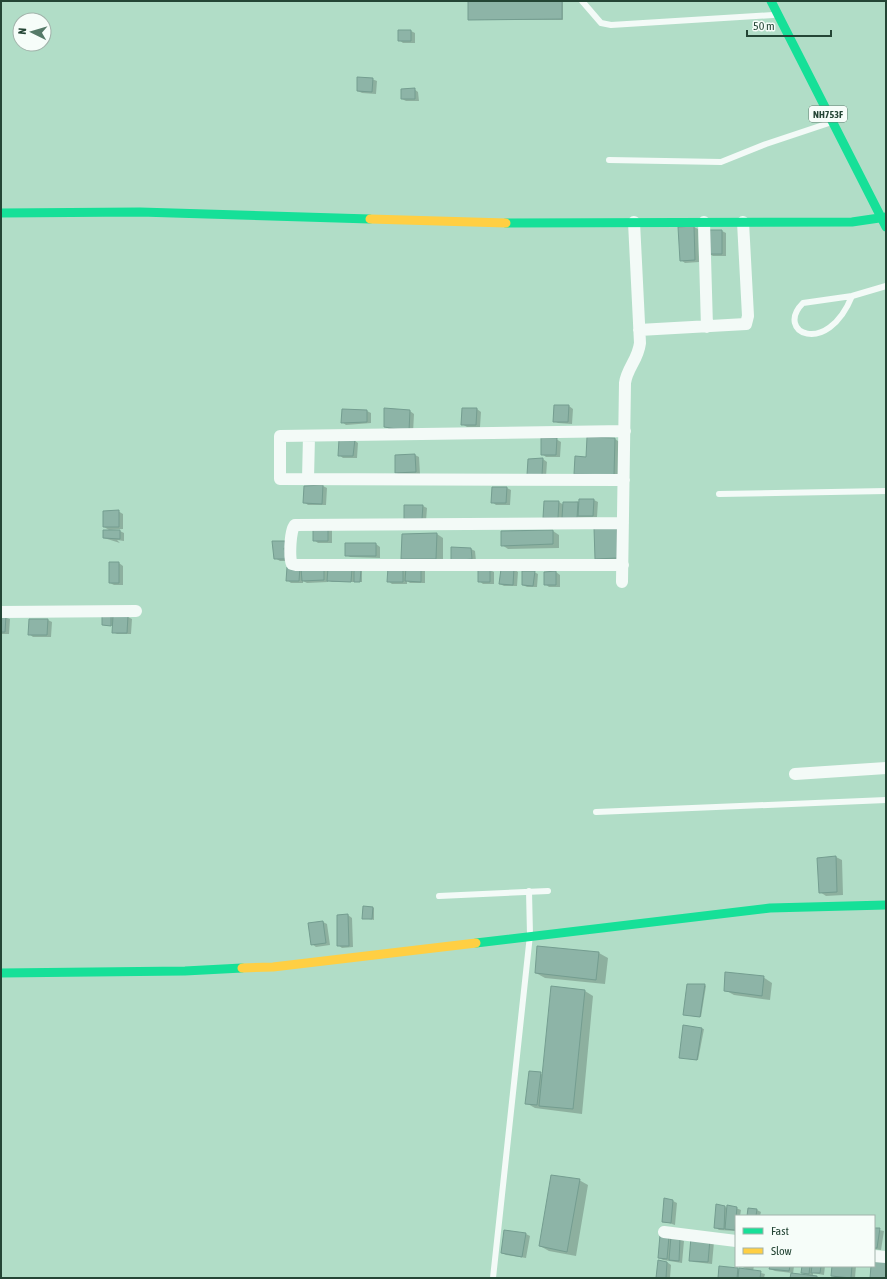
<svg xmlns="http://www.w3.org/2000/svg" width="887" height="1279" viewBox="0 0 887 1279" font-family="'Asap Condensed',sans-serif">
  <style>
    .shadow { fill: #0003 }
    .building { fill: #8db4a7; stroke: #749d90 }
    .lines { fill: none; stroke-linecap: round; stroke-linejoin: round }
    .lane { stroke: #f3faf7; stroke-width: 6 }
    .street { stroke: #f3faf7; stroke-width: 12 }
    .fast { stroke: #16e098; stroke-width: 9 }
    .slow { stroke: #ffcf43; stroke-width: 9 }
    .labels { text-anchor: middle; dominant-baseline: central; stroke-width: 4; stroke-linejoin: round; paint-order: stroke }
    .shield { fill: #f6fdf9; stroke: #637c70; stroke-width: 1 }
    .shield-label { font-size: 10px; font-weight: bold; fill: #244535 }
  </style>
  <rect width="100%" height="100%" fill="#b1ddc7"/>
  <path class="shadow" d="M469 1H563V20H470L469 19Z
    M399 31H411L415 33V43H403L399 40Z
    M372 79 377 81 376 94 362 93 358 91Z
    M414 89 418 92 419 101H406L402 99Z
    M694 227 698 229 699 262 685 263 681 260Z
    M722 231 726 233V256H713L709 254Z
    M569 406 573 409 572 424 558 423 554 421Z
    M463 409H477L481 412 480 427H467L462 424Z
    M385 410 410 411 414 414 413 433 389 429 385 426Z
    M367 411 371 413V423L346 425 342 422Z
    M556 439 561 442 560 457H546L542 454Z
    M615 439 621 443 620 478 587 458Z
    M354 440 358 443 357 458H343L339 455Z
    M415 455 419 457 420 474 400 475 396 473V456Z
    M543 459 547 462 546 477H532Z
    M323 486 327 488 326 505H308L304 502Z
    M507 488 511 490 510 505H496L492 502Z
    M594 500 598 502 597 517 548 520 545 502H559L564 505V503Z
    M405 506H423L427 508 426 521H409Z
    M118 511 123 514V529L109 530 104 527Z
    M314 528 332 530V543H318L314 540Z
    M596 529 624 562H602L596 558Z
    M120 531 124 533V541L117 540 120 543 104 538Z
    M553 531 559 535V548L508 549 502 545Z
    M437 534 443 538V562H409Z
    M285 542 290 561H280L275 558Z
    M376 544 380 547V558L350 557 346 555Z
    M452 548 471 549 475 551 476 561Z
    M119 563 123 566V585H114L110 583Z
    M288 568 352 570 355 572 362 571V582H332L328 580V582L307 583 303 581V583H291L287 580Z
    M389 568 425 571V583H410L407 581V584H392L388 581Z
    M514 569 518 572 517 586H504L500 584Z
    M490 570 494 572V584H483L479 581Z
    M534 572 538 574 537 587H527L523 585Z
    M556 572 560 575V587H549L545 584V573Z
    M112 614V617H128L132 619 131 634H117L113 632V626L103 625Z
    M1 616 10 619 9 634H1Z
    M48 620 52 622 51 637H33L29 634Z
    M836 857 842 860 843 895 826 896 820 892Z
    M373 908H374V920L363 918Z
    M348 915 352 918 353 947 342 948 338 945Z
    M323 922 327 924 330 945 316 947 312 944 309 923Z
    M599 953 608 958 605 984 545 978 536 973Z
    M763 977 772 983 770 1000 734 995 725 990Z
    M705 985 706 986 701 1017 686 1015Z
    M585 991 593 996 582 1114 535 1108 526 1103 540 1073 543 1075Z
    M684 1026 704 1029 698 1060 680 1057Z
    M579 1180 588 1185 576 1256 549 1251 540 1246Z
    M673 1201 677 1203 675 1225 663 1221Z
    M717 1205 728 1208H736L741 1210 740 1216H736V1231L719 1230 715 1227Z
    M757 1210 761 1212 760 1216H748Z
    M874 1229 884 1231 881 1250 874 1249Z
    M526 1234 530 1236 526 1258 506 1255 502 1253Z
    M661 1236 680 1239 684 1241 682 1263 663 1260 659 1258Z
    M692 1238 714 1242 712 1264 694 1262 690 1260Z
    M667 1262 671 1265 670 1278H657Z
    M741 1266H754L753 1271 765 1274 764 1278H719L737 1269 748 1270Z
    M771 1266H794L793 1274 809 1276 802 1272 803 1266H825L824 1275 813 1273V1277L818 1278H791L792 1273 775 1271 770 1269Z
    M833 1266H856L855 1278H836L832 1275Z"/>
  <path class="building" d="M468 1H562V19L468 20Z
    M398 30H411V41H398Z
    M357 77 373 78 372 92 357 91Z
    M415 88V99H401V89Z
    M694 226 695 260 680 261 678 227Z
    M708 230H722V254H708Z
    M554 405H569L568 422H553Z
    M384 408 410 410 409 431 384 427Z
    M462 408H477L476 425H461Z
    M342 409 367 410V422L341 423Z
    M587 437 615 438 614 475 574 474 575 456 586 457Z
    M541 438H557L556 455H541Z
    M339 439H355L353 456H338Z
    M415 454 416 472 395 473V455Z
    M543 458 542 475H527L528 459Z
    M323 485 322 504 303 503 304 486Z
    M492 487H507L506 503H491Z
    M579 499H594L593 516H578Z
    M544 501H559L558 518H543Z
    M563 502H578L577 518H562Z
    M404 505H423L422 519H404Z
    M119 510V527H103V511Z
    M313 527H328V541H313Z
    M617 527V558L595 559 594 528Z
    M103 530H120V539L103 538Z
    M553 530V544L501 546V531Z
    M437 533 436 559H401L402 534Z
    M272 541H285L286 548H284L286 559H274Z
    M345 543H376V556H345Z
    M451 547 471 548 472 559 451 561Z
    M109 562H119V583H109Z
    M287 567H300L299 581H286Z
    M388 567 403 568V582H387Z
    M406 567H421V582L405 581Z
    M301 568H324V580L302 581Z
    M328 568 352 569 351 582 327 581Z
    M354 568 361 569 360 582H354Z
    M514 568 513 585 499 584 501 569Z
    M478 569H490V582H478Z
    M522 571H535L533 586 522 585Z
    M556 571V585H544V572Z
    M102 612H111V626L102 625Z
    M1 615H6L5 632H1Z
    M113 616H128L127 633H112Z
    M29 619H48L47 635H28Z
    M836 856 837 892 819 893 817 858Z
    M363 906 373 907 372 919H362Z
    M348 914 349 946H337V915Z
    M323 921 326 943 311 945 308 923Z
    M537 946 599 952 596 980 535 973Z
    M725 972 764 976 762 996 724 991Z
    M687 984H705L700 1017 683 1015Z
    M551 986 585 990 573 1109 539 1106Z
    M683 1025 702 1028 697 1060 679 1058Z
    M529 1071 541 1072 537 1105 525 1104Z
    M551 1175 580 1179 567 1252 539 1246Z
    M664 1198 673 1200 671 1223 662 1222Z
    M716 1204 725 1206 724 1229 714 1228Z
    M727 1205 737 1207 735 1230 725 1229Z
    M748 1208 757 1209 756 1216H747Z
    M874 1228H880L877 1248H874Z
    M504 1230 526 1233 522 1257 501 1253Z
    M660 1235 669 1236 667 1259 658 1258Z
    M671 1236 680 1238 679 1261 669 1260Z
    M691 1237 710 1239 708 1262 689 1261Z
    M874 1258 886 1259V1278H870L871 1266H874Z
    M658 1260 667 1262 666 1278H656Z
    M719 1266 738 1268 737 1278H718Z
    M770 1266H790L789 1271 769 1269Z
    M802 1266H810L809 1274 801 1273Z
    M812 1266H821L820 1273H811Z
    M832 1266H852L851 1278 831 1276Z
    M739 1268 761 1271 760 1278H738Z
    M791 1273 817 1276V1278H790Z"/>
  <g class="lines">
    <path class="lane" d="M582 1 601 23 611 25 773 15
      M609 160 721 162 766 144 829 123
      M852 296C827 358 774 332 803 303L852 296 886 286
      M719 494 886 491
      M596 812 886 800
      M439 896 548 891
      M493 1278 530 935 529 891"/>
    <path class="street" d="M704 222 707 327
      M639 330 746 324 748 316 743 222
      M308 479 309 436
      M624 480 280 479V436L625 431
      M623 565H296L292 564C289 558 290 529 295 525L623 523
      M622 582 625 383C627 368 638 360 640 343L634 222
      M1 612 136 611
      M795 774 886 768
      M664 1232 736 1241
      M874 1256 886 1257"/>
    <path class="fast" d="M771 1 886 227
      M1 213 140 212 370 219
      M506 223 852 222 886 217
      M476 943 770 908 886 905
      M1 973 185 971 242 968"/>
    <path class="slow" d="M370 219 506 223
      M242 968 273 967 476 943"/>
  </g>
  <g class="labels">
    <rect class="shield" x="809" y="106" width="38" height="16" rx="3"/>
    <g class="shield-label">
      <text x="828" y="114">NH753F</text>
    </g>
  </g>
  <rect width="887" height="1279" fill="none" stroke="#244535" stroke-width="4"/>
  <rect x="735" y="1215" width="140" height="52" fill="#f6fdf9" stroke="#a2b3ab"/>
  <rect x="743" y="1228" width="20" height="6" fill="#16e098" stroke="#a2b3ab"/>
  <text x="771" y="1235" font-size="12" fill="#244535">Fast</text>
  <rect x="743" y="1248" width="20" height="6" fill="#ffcf43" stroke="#a2b3ab"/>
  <text x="771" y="1255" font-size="12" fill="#244535">Slow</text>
  <g transform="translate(32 32) rotate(275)"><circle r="19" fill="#f6fdf9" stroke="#a2b3ab"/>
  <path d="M0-3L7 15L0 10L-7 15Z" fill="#557a68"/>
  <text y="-6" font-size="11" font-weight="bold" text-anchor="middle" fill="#244535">N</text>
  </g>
  <path d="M747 30v6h84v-6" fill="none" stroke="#244535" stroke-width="2"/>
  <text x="753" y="30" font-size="12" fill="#244535" stroke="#f6fdf9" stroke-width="3" paint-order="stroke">50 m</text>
</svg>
